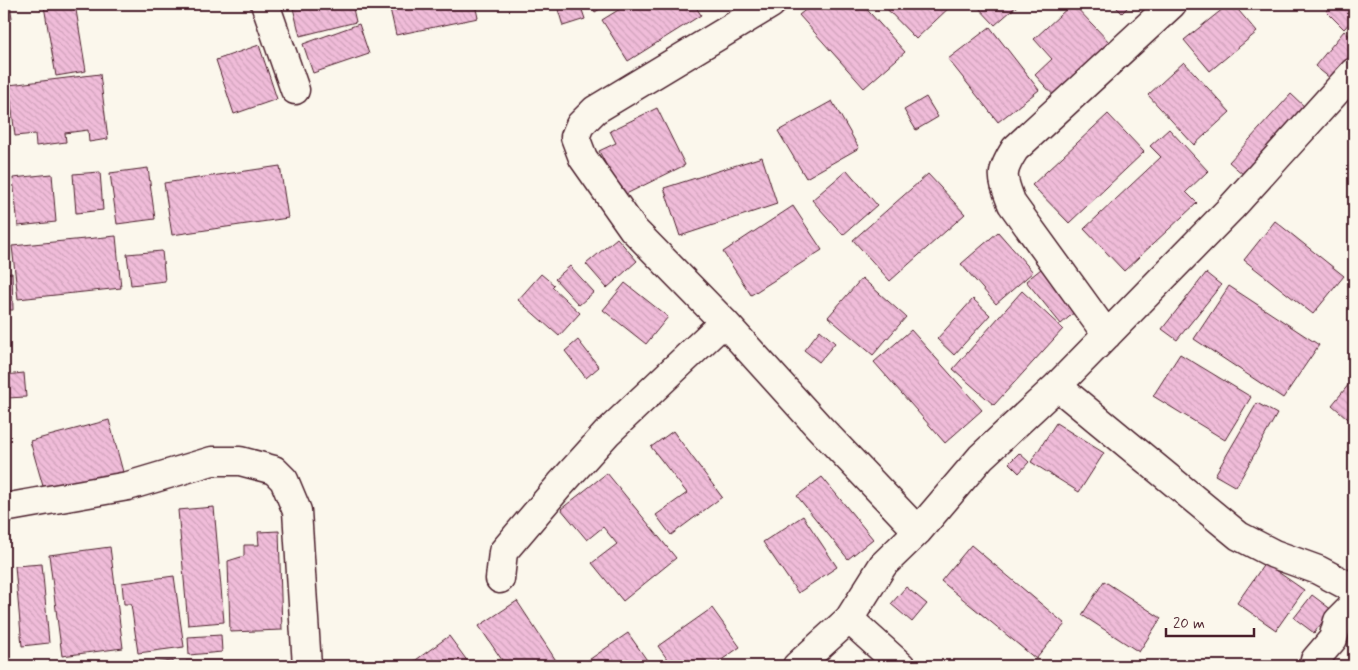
<svg xmlns="http://www.w3.org/2000/svg" width="1358" height="670" viewBox="0 0 1358 670" font-family="Mynerve,sans-serif">
  <style>
    .building { fill: url(#building-back-hatch); stroke: #4a1f2b }
    .lines { fill: none; stroke-linecap: round; stroke-linejoin: round }
    .minor-casing { stroke: #4a1f2b; stroke-width: 31 }
    .minor { stroke: #fbf7ec; stroke-width: 28 }
  </style>
  <defs>
    <pattern id="building-back-hatch" width="6" height="6" patternUnits="userSpaceOnUse" patternTransform="scale(1.25)"><rect width="6" height="6" fill="#f0bcd9"/><path d="M-1 5l2 2M0 0l6 6M5-1l2 2" fill="none" stroke="#cfa1ba"/></pattern>
  </defs>
  <rect width="100%" height="100%" fill="#fbf7ec"/>
  <filter id="ink" filterUnits="userSpaceOnUse"><feTurbulence type="fractalNoise" baseFrequency=".02" numOctaves="2"/><feDisplacementMap in="SourceGraphic" scale="10" xChannelSelector="R" yChannelSelector="G"/><feConvolveMatrix kernelMatrix="1 2 1 2 8 2 1 2 1" color-interpolation-filters="sRGB"/></filter>
  <g filter="url(#ink)">
    <path class="building" d="M4 4H10L12 18 4 19Z
      M58 4H75L86 71 56 76 44 6Z
      M292 4H352L356 22 300 36Z
      M389 4H475L478 18 396 35Z
      M566 4H580L585 19 563 26 557 6Z
      M590 4H608L595 12Z
      M628 4H694L701 15 628 61 602 20Z
      M813 4H862L905 52 864 88 799 15Z
      M882 4H953L916 39Z
      M977 4H1019L995 25 976 5Z
      M1072 4H1073L1112 45 1055 97 1035 75 1052 59 1034 39Z
      M1113 4H1131L1122 13Z
      M1229 4H1233L1257 32 1210 71 1184 40Z
      M1333 4H1354V18L1344 29 1326 11Z
      M359 24 369 54 313 73 303 44Z
      M990 27 1039 90 998 122 948 59Z
      M1344 31 1354 40V51L1331 79 1315 66Z
      M259 45 277 99 234 114 216 60Z
      M1184 62 1230 112 1194 145 1148 95Z
      M100 74 108 139 89 142 88 130 65 133 66 142 36 146 35 134 15 136 9 85Z
      M1291 94 1306 108 1244 175 1229 162Z
      M926 97 938 117 916 130 904 110Z
      M832 101 859 148 806 178 778 131Z
      M657 108 685 165 622 196 599 151 616 143 610 131Z
      M1108 114 1144 152 1069 223 1032 185Z
      M1169 129 1208 171 1186 192 1197 203 1124 271 1084 229 1161 157 1150 146Z
      M762 157 777 204 680 236 664 188Z
      M4 166 7 227 4 228Z
      M280 166 288 218 172 235 164 183Z
      M148 168 155 219 117 224 110 173Z
      M847 170 877 205 843 235 812 200Z
      M100 172 103 210 76 213 73 174Z
      M52 174 56 222 18 226 13 178Z
      M928 174 965 214 890 281 853 240Z
      M793 206 822 250 751 295 723 252Z
      M1275 221 1344 276 1313 314 1244 260Z
      M998 232 1033 272 996 304 961 264Z
      M116 236 121 288 18 299 12 246Z
      M617 238 637 261 607 288 586 264Z
      M4 247H5L8 265 4 266Z
      M162 251 165 281 131 285 127 254Z
      M570 266 594 292 579 305 555 279Z
      M1041 269 1076 311 1061 324 1026 281Z
      M12 273 13 310H4V274Z
      M1206 273 1221 285 1177 340 1162 329Z
      M541 274 554 285 552 287 580 313 559 336 518 300Z
      M862 278 906 317 873 355 828 317Z
      M625 283 668 317 646 344 603 310Z
      M1229 286 1319 345 1283 398 1194 339Z
      M1022 291 1063 329 994 405 953 369Z
      M973 299 990 315 954 355 937 339Z
      M820 330 835 343 819 362 804 350Z
      M911 330 982 410 945 443 874 362Z
      M578 340 599 367 586 378 565 351Z
      M1180 354 1251 397 1225 440 1153 396Z
      M24 373 26 397 7 398 5 375Z
      M1354 378V424L1332 405Z
      M1257 403 1277 414 1236 487 1215 475Z
      M109 420 123 472 45 493 30 441Z
      M1056 423 1104 453 1079 492 1031 462Z
      M673 431 722 497 671 535 656 515 687 493 651 447Z
      M1019 453 1029 462 1019 473 1009 463Z
      M607 473 676 558 623 601 592 563 617 544 603 527 587 540 561 509Z
      M822 477 873 539 848 559 797 496Z
      M214 507 224 622 188 625 178 510Z
      M803 516 837 567 798 593 763 542Z
      M279 531 282 630 230 632 228 561 244 556V545H259L258 532Z
      M971 545 1065 624 1036 659 941 581Z
      M110 547 123 648 62 656 49 555Z
      M1265 563 1304 590 1276 630 1237 603Z
      M42 564 49 643 22 646 15 566Z
      M174 576 184 647 138 653 131 604H124L122 583Z
      M1104 581 1161 618 1139 652 1082 615Z
      M906 587 927 604 912 622 891 604Z
      M1312 595 1332 610 1314 633 1294 618Z
      M517 601 559 665 557 666H506L479 626Z
      M712 608 740 647 713 666H672L658 646Z
      M628 633 651 666H580Z
      M221 635 222 652 189 655 188 637Z
      M449 636 471 666H409V665Z
      M173 661 174 666H123Z
      M186 661H240V666H186Z"/>
    <g class="lines">
      <defs>
        <path id="minor" d="M265 4 295 90
          M771 4 595 110 580 125 575 137 583 158 633 229 724 322 818 426 918 531
          M1107 335 1012 204C1002 177 999 174 1015 149L1172 4
          M1057 386 1239 536 1274 554 1318 570 1354 589
          M4 508 128 486 212 461H240L274 470 284 480 297 511 307 666
          M500 579 503 552 560 485 607 433 724 322
          M849 619 901 666
          M797 666 849 619 883 565 918 531 981 457 1057 386 1231 208 1354 72
          M1314 666 1315 660 1333 639 1338 621 1351 608 1354 601"/>
      </defs>
      <use href="#minor" class="minor-casing"/>
      <use href="#minor" class="minor"/>
    </g>
  </g>
  <rect width="1358" height="670" fill="none" stroke="#fbf7ec" stroke-width="20"/>
  <rect x="10" y="10" width="1338" height="650" fill="none" stroke="#4a1f2b" stroke-width="2" filter="url(#ink)"/>
  <path d="M1166 628v8h88v-8" fill="none" stroke="#4a1f2b" stroke-width="2.5"/>
  <text x="1173" y="628" font-size="15" fill="#4a1f2b" stroke="#fbf7ec" stroke-width="4" paint-order="stroke">20 m</text>
</svg>
